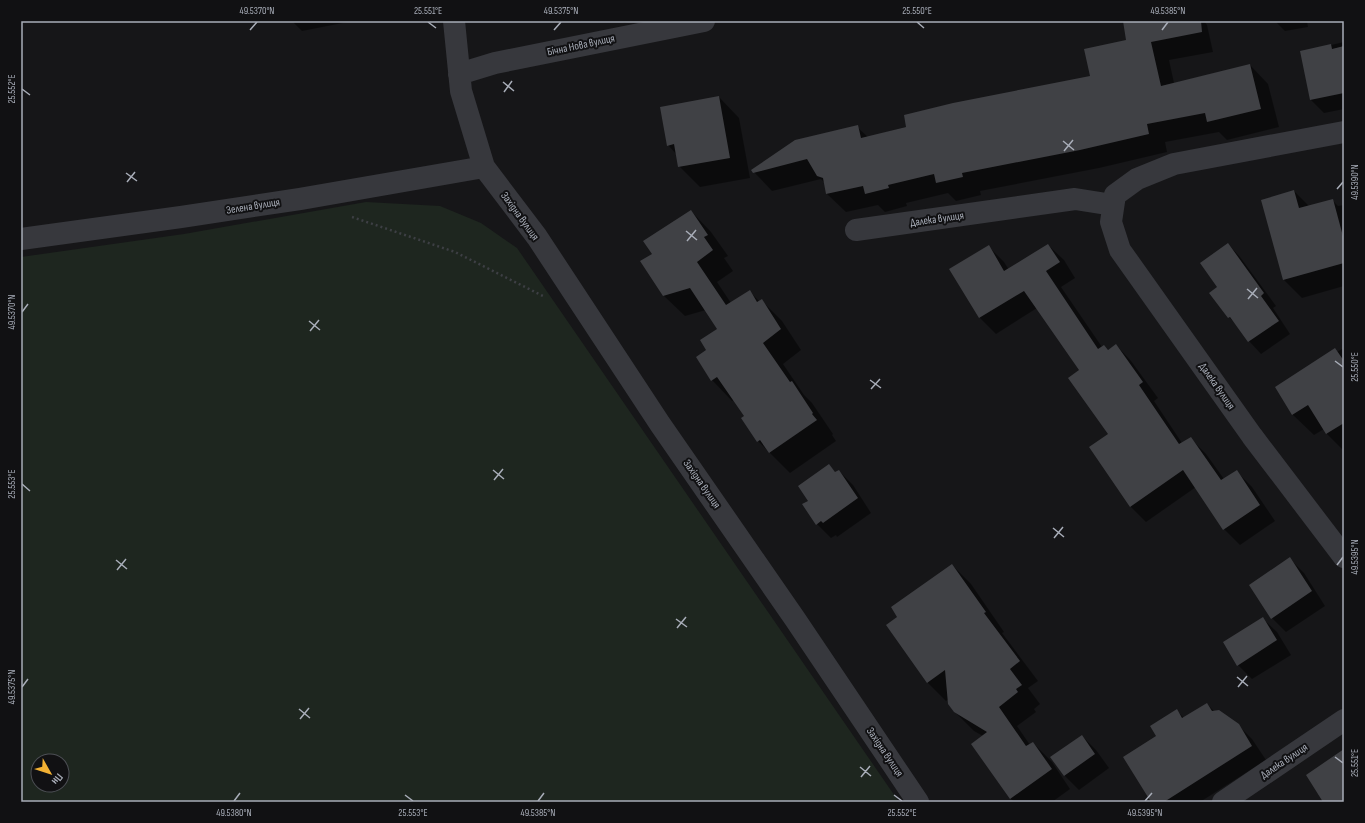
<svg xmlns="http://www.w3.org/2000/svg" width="1365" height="823" viewBox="0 0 1365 823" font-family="'Sofia Sans Condensed',sans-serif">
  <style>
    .green { fill: #1e261f; fill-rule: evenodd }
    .shadow { fill: #0007 }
    .building { fill: #404145 }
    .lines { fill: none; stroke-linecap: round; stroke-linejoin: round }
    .path { stroke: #3d3f44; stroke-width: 2.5; stroke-dasharray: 2 3; stroke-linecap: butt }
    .minor { stroke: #37383d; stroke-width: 22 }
    .ticks { fill: none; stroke: #a8adb8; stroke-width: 1.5 }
    .labels { text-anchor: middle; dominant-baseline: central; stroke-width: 4; stroke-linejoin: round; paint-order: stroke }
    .street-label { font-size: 11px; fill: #a8adb8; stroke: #111113 }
    .neatline { fill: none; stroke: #a8adb8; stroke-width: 1.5 }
    .ticks-label { font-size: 10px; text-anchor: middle; fill: #a8adb8 }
  </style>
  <rect width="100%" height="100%" fill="#161618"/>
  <path class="green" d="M366 202 440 206 481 223 517 248 899 802H21V257L184 234ZM38 761H62V785H38Z"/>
  <path class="shadow" d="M292 21H353L302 31Z
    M622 21H632L624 23Z
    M1124 21H1204L1207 25 1213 52 1169 60 1174 83 1250 65 1268 84 1279 127 1227 140 1219 132 1165 142 1167 152 1099 168 980 191 981 195 956 201 948 193 906 203 907 206 885 212 878 205 846 212 827 194 825 183 821 179 772 191 754 172 857 127 868 137 1091 77 1128 41Z
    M1275 21H1307L1308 27 1285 31Z
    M1344 42V109L1324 113 1311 100 1301 52Z
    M719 97 739 118 750 178 700 187 679 166 677 155 668 145Z
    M1294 191 1309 206 1332 200 1338 206 1344 205V286L1302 298 1284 280Z
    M691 211 711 232 728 256 724 258 733 271 717 282 731 303 749 291 760 302 762 301 782 321 801 350 783 364 804 395 812 403 833 434 832 435 836 441 790 473 758 441 745 416 734 400 732 401 712 380 708 350 718 329 706 310 685 316 664 296 642 262 653 254Z
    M1228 244 1240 257 1276 306 1273 308 1290 334 1261 354 1249 341 1239 327 1229 317Z
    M1048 245 1064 260 1075 278 1061 287 1102 347 1108 350 1116 345 1131 361 1158 398 1154 401 1182 443 1190 438 1206 454 1224 479 1236 471 1252 487 1275 521 1240 545 1224 529 1196 487 1146 522 1130 506 1109 435 1081 370 1037 308 996 334 980 318 950 269 988 246 1004 262 1009 270Z
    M1342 349 1344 350V451L1327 434 1324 429 1314 435 1293 415 1276 387Z
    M829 466 836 473 839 471 853 485 871 513 837 537 836 535 831 538 817 524 809 501Z
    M1290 559 1304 573 1325 606 1286 632 1272 618Z
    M952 565 971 584 1004 632 1002 633 1038 681 1028 688 1040 704 1034 709 1036 712 1017 726 1030 745 1033 743 1052 762 1070 789 1052 802H1014L1011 799 972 744 983 736 974 731 954 711 949 699 946 701 927 682 898 617Z
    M1262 618 1277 632 1291 655 1252 679 1238 665Z
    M1207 704 1214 711 1238 725 1252 739 1266 760 1200 802H1153L1157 736 1176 710 1184 718Z
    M1082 736 1096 750 1109 768 1079 790 1065 776 1052 757Z"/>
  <path class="building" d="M1123 21H1201L1202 32 1151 42 1161 86 1250 64 1261 109 1207 122 1205 113 1147 124 1149 134 1080 150 962 173 963 177 936 183 934 174 888 185 889 188 865 194 863 186 826 194 823 178 817 176 807 159 753 173 751 170 795 140 858 125 861 138 906 127 904 115 953 103 1090 76 1084 49 1126 40Z
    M1331 44 1332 49 1344 46V93L1310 100 1300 51Z
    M719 96 730 158 678 167 674 144 667 146 660 107Z
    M1294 190 1299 208 1333 199 1344 240V263L1283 280 1261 200Z
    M691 210 708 235 704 237 713 250 697 262 726 305 750 290 757 302 762 299 781 329 763 343 790 382 792 381 813 413 812 414 817 420 769 453 760 440 757 442 741 418 744 416 717 377 711 381 696 357 706 350 700 340 717 329 690 288 663 296 640 261 652 254 643 241Z
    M1228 243 1264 293 1261 296 1279 321 1248 342 1230 317 1228 318 1209 293 1217 287 1200 263Z
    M1048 244 1060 262 1046 271 1098 349 1104 345 1108 350 1116 344 1143 382 1139 385 1179 444 1191 437 1221 480 1237 470 1260 505 1223 530 1183 470 1130 507 1089 447 1108 434 1068 378 1079 370 1024 291 979 318 949 269 989 245 1004 271Z
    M1335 348 1344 361V423L1326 434 1308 405 1292 415 1275 387Z
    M829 464 835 472 839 470 858 498 823 523 821 521 816 525 802 504 808 501 798 486Z
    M1290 557 1312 591 1271 619 1249 585Z
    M952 564 986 612 984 613 1020 661 1010 669 1022 685 1016 689 1018 692 999 707 1026 746 1033 742 1052 769 1010 799 971 744 987 732 954 712 948 704 945 670 927 683 886 625 897 617 891 607Z
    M1263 617 1277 640 1237 666 1223 642Z
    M1207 703 1212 711 1219 710 1239 724 1252 746 1164 802H1151L1123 757 1156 736 1150 726 1177 709 1182 718Z
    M1082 735 1095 754 1064 776 1050 757Z
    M1344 749V802H1323L1306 775Z"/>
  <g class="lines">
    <path class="path" d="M352 217 455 252 545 297"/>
    <path class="minor" d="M454 21 461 91 484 167 537 237 660 424 795 619 918 802
      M459 74 495 63 704 21
      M1344 132 1174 164 1137 179 1115 195 1111 222 1120 250 1252 436 1344 557
      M856 230 1075 199 1113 205
      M21 239 181 217 300 199 484 167
      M1223 802 1344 720"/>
  </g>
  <path class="ticks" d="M428 22 436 28M917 22 924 28M250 30 257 22M554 30 561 22M1162 30 1168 22M503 82 514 91M22 89 30 95M504 92 512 81M1063 141 1074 150M1064 151 1073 140M126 173 137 181M127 182 135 172M1337 189 1343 182M686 231 697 240M687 241 696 230M1247 289 1258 298M1248 299 1257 288M22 312 28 304M309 321 320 330M310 331 319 320M1335 361 1343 367M870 380 881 388M871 389 880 379M493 470 504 479M494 480 503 469M22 484 30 491M1053 528 1064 537M1054 538 1063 527M116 560 127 569M1337 565 1343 557M117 570 126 559M676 619 687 627M677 628 686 617M1237 677 1248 686M22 687 28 679M1238 687 1247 676M299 709 310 718M300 719 309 708M1335 757 1343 763M860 767 871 776M861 777 870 766M405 795 413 801M894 795 902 801M234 801 240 793M538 801 544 793M1145 801 1152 793"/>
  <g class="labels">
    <g class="street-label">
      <text transform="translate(581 45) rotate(-12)">Бічна Нова вулиця</text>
      <text transform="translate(253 206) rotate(-9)">Зелена вулиця</text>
      <text transform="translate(520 216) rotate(54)">Західна вулиця</text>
      <text transform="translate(937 219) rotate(-8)">Далека вулиця</text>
      <text transform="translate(1217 386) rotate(55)">Далека вулиця</text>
      <text transform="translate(702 484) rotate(55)">Західна вулиця</text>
      <text transform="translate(885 752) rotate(56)">Західна вулиця</text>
      <text transform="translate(1284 761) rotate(-34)">Далека вулиця</text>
    </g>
  </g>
  <rect width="1365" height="823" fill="none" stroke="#111113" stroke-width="44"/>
  <g transform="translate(50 773) rotate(129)"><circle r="19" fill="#111113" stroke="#4d4f55"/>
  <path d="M0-3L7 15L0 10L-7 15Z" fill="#f2b134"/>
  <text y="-6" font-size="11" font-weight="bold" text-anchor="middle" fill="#a8adb8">Пн</text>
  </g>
  <rect x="22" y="22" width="1321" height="779" class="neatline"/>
  <g class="ticks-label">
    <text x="257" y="14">49.5370°N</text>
    <text x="428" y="14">25.551°E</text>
    <text x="561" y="14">49.5375°N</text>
    <text x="917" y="14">25.550°E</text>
    <text x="1168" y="14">49.5385°N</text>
    <text transform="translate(11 89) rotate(-90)" y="4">25.552°E</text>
    <text transform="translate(1354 182) rotate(-90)" y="4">49.5390°N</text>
    <text transform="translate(11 312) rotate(-90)" y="4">49.5370°N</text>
    <text transform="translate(1354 367) rotate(-90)" y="4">25.550°E</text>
    <text transform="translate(11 484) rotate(-90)" y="4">25.553°E</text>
    <text transform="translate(1354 557) rotate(-90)" y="4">49.5395°N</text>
    <text transform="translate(11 687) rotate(-90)" y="4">49.5375°N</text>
    <text transform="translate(1354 763) rotate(-90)" y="4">25.551°E</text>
    <text x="234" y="816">49.5380°N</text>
    <text x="413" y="816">25.553°E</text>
    <text x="538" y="816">49.5385°N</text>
    <text x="902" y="816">25.552°E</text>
    <text x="1145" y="816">49.5395°N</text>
  </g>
</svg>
